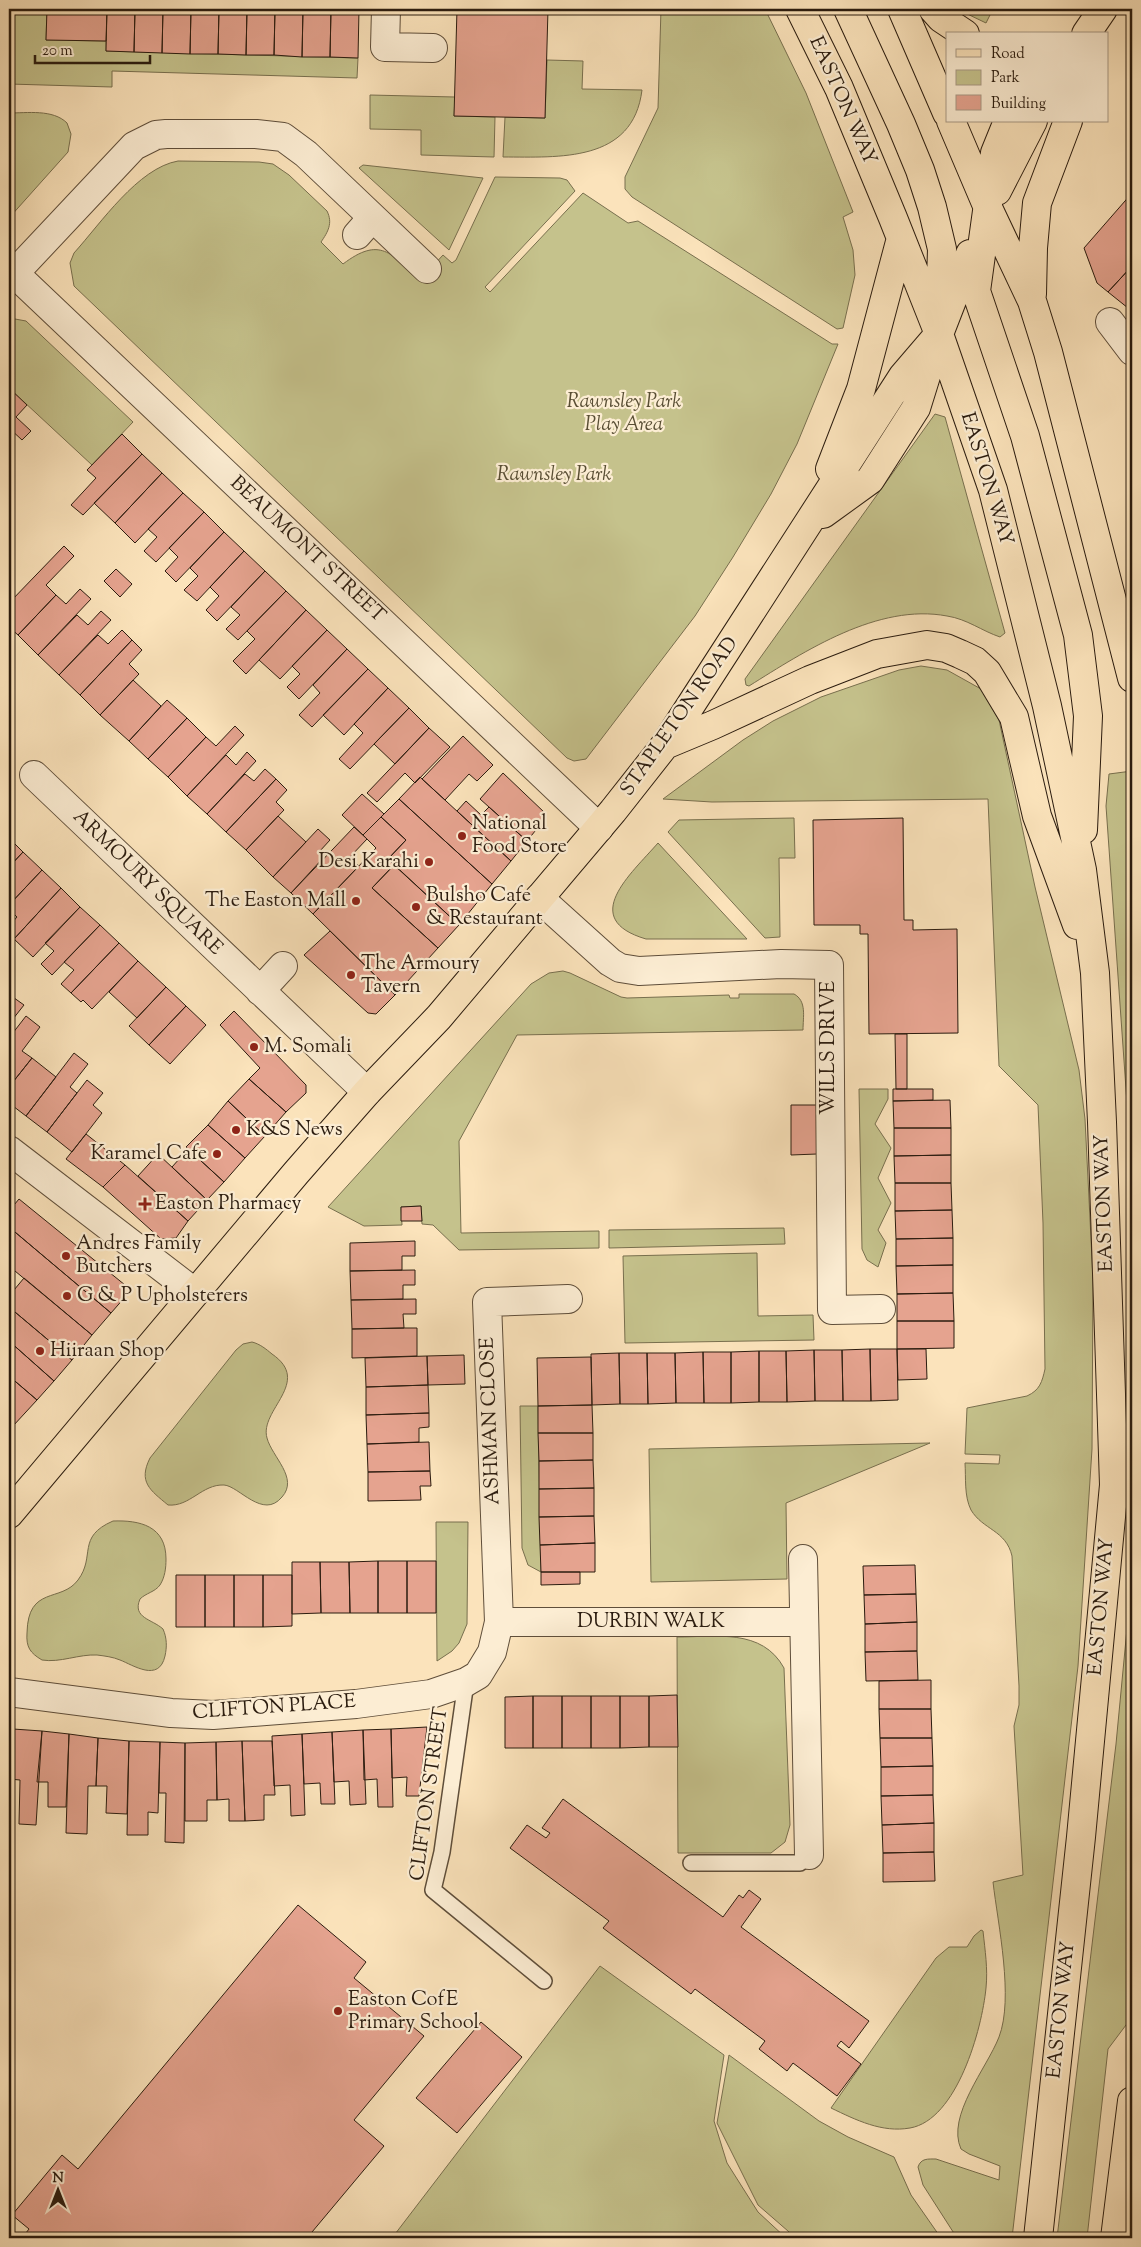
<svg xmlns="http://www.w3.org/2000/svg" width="1141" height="2247" viewBox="0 0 1141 2247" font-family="'Sorts Mill Goudy',serif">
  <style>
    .green { fill: #c5c28c; stroke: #786f4e }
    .building { fill: #e5a38f; stroke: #2b1c0f }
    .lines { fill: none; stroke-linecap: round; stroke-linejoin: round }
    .service-casing { stroke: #5f4e3a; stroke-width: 18 }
    .minor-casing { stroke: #5f4e3a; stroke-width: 30 }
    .primary-casing { stroke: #2b1c0f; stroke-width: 30 }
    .service { stroke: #fcedd3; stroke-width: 15 }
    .minor { stroke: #fcedd3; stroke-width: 28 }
    .primary { stroke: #fbe3bb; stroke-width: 28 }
    .poi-dot { fill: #8f2418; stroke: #fcedd3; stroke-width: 2 }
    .labels { text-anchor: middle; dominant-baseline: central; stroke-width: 4.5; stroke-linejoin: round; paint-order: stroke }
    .street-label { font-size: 20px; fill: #2b1c0f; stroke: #fcedd3 }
    .park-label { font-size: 20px; font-style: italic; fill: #594e34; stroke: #fcedd3 }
    .poi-label { font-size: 20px; fill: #2b1c0f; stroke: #fcedd3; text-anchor: start }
  </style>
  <rect width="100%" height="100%" fill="#fbe3bb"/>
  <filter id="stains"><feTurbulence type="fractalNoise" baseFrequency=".004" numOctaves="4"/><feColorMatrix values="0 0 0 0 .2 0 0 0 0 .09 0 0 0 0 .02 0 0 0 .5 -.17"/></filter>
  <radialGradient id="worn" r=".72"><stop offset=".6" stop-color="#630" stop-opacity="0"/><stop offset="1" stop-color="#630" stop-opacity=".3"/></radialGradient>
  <path class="green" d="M9 9H47L46 40 106 41V51L358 58 357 78 112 71V87L9 84Z
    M661 9H765L806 93 853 212 843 217 853 250 855 275 843 328 837 329 632 197 625 189V177L658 108Z
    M957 9H1014L992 11 986 23Z
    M547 60 583 61 582 89 642 90C633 163 559 157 503 157L505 117 545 118Z
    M370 95 455 97 454 116 495 117 494 157 421 155V130L370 129Z
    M9 113C27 113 53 109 67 123L71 134 68 152 9 218Z
    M178 161 259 162 273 164 289 175 327 211C333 223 328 232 321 242L343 264C380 236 391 253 420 280L443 255 452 263 456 260 495 177 560 178 567 180 575 191 485 287 490 292 583 193 628 223 638 221 832 344H838L797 444 771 494 733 557 695 616 586 759 574 761 567 758 74 286 70 263 74 253C101 223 138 168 178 161Z
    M363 165 483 178 449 250 359 168Z
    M15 319 26 321 133 422 92 465 9 388V325Z
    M935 414 945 417 1005 633 1000 637C982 631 967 619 947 616 878 603 805 651 749 686L746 685 745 679Z
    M921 666 947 670 981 689 999 720 1035 887 1079 1070 1085 1119 1093 1279 1092 1449 1078 1666 1012 2238H957L923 2185 918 2167C921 2158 928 2159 936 2159L999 2180 1000 2166 969 2154 961 2149C946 2116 987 2068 999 2037 1014 1998 998 1925 993 1882L1023 1875 1014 1726 1019 1705V1686L1012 1556C1006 1530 983 1530 971 1510 964 1496 966 1478 965 1463L999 1464 1000 1455 965 1454 967 1408 1027 1396C1040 1390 1042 1382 1045 1369L1043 1223 1038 1105 999 1066 988 799 712 802 663 799 743 740 773 721 821 697 899 670Z
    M1132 771V1174L1106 806 1109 774Z
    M794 818 795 858H779L780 937 765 938 668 832 679 820Z
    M658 843 747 939H646C578 919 631 874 658 843Z
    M563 971 570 973 621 997 627 998 729 995 730 998H739V994H794C807 1001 803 1017 803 1030L517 1035 459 1141 461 1233 599 1231V1248L459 1250 433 1225 422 1224 421 1206 401 1207 402 1225 364 1226 328 1207 531 984 549 973Z
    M859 1089H888V1099L875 1124 891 1148 878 1178 891 1203 878 1230 886 1243 878 1267 867 1260 862 1249Z
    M784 1228 785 1244 609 1248V1230Z
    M757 1253 758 1316 813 1315 814 1340 625 1343 623 1256Z
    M252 1342C260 1344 266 1349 272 1354 313 1382 259 1410 267 1438 272 1457 299 1478 282 1497 263 1520 239 1486 224 1485 202 1484 190 1507 168 1505 150 1490 138 1482 150 1458L236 1350 243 1344Z
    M520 1406H538L541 1572 528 1565 522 1548Z
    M930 1443 786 1503 787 1579 651 1582 649 1449Z
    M113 1521C140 1520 166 1526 166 1559 166 1568 165 1577 160 1585 155 1592 146 1593 140 1599 132 1618 152 1619 163 1629 167 1638 167 1647 165 1656 159 1683 133 1665 120 1660 113 1657 105 1656 97 1655 79 1654 60 1663 42 1660 30 1653 26 1647 27 1633 28 1585 61 1603 78 1580 96 1556 76 1537 113 1521Z
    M436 1522H468L467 1624 459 1643 452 1651 437 1661Z
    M1132 1553V2017L1108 2049 1087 2238H1057L1116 1744 1130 1597Z
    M677 1637C716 1637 762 1628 784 1668L790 1825 785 1842 771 1853H678Z
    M981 1930 983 1931C985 1950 988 1969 986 1988 982 2029 957 2120 910 2128 882 2133 856 2120 831 2108L936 1958 949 1947H967L974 1936Z
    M600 1966 724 2055 714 2121 727 2163 758 2212 786 2238H392Z
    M729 2055 819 2121 848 2137 894 2157 911 2195 941 2238H796L758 2205 717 2123Z"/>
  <path class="building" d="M47 9H107L106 41 46 40Z
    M107 9H135L134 52 106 51Z
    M135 9H163L162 53 134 52Z
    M163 9H191L190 54 162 53Z
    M191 9H219L218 54H190Z
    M219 9H247L246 55 218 54Z
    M247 9H275L274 55H246Z
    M275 9H303L302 57 274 55Z
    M303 9H331L330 57H302Z
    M331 9H359L358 58 330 57Z
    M359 9H457V12Z
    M457 9H548L545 118 454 116Z
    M1132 193V266L1108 292 1097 283 1084 248Z
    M1132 266V303L1128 308 1108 292Z
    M9 388 27 405 16 417 31 431 22 440 9 428Z
    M122 434 142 454 83 515 71 505 96 478 87 470Z
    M142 454 162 473 115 523 94 503Z
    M162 473 183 493 135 543 115 523Z
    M183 493 204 512 156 562 144 551 157 537 148 529Z
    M204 512 224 532 176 582 165 571 178 557 169 548Z
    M224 532 244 551 197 601 184 590 198 576 190 568Z
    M64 546 74 556 46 585 56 595 18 635 9 627V603Z
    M244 551 265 571 217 621 206 610 219 596 210 587Z
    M116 569 132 584 120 597 104 581Z
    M265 571 286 591 238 640 226 629 240 615 231 607Z
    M80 589 91 599 38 655 18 635 56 595 66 604Z
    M286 591 306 610 246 674 233 661 255 639 247 631Z
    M306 610 327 630 280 679 259 660Z
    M101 611 111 620 59 675 38 655 77 615 88 625Z
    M122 630 132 640 80 695 59 675 98 635 108 644Z
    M327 630 347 649 299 699 287 687 300 674 292 666Z
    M132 640 142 650 129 664 139 674 100 715 80 695Z
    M347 649 368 669 312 727 299 715 320 693 313 685Z
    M368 669 388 688 344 735 323 715Z
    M133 680 161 706 129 741 100 715Z
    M388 688 409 708 350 769 339 759 363 733 354 724Z
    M167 700 187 718 148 759 129 741Z
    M409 708 429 728 395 764 374 744Z
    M187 718 206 737 168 777 148 759Z
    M235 726 244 735 187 796 168 777 206 737 216 746Z
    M429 728 450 747 415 783 405 773 377 802 367 793Z
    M463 736 493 765 477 781 469 774 445 800 422 779Z
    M247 752 256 761 207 814 187 796 226 755 236 765Z
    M265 769 276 779 226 832 207 814 245 774 254 781Z
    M503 773 545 813 544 820 527 841 480 799Z
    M420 777 511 861 492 884 399 799Z
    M276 779 287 790 276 802 284 810 246 850 226 832Z
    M362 794 384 814 363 835 342 815Z
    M399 799 492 884 459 925 388 859 406 840 381 817Z
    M466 801 481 815 489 807 527 841 511 861 457 811Z
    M278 816 306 842 273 877 246 850Z
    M381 817 406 840 388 859 394 865 372 888 438 948 395 995 313 914 376 848 363 835Z
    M903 818 904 920H913V930L957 929 958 1033 869 1034 868 934H860V925H814L813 820Z
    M354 827 367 839 350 857 359 866 313 914 291 893Z
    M318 829 330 840 319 852 324 857 291 893 273 877Z
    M9 838 23 852 9 867Z
    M23 852 42 870 9 905V867Z
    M394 865 459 925 438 948 372 888Z
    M42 870 61 888 14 939 9 934V926L17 917 9 909V905Z
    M61 888 80 907 33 957 14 939Z
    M80 907 100 925 52 975 41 964 54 951 45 943Z
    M100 925 119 943 71 993 61 984 74 970 64 962Z
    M330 931 395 995 376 1014 368 1013 304 955Z
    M119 943 138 961 92 1009 83 1000 81 1002 71 993Z
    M138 961 166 987 137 1018 109 992Z
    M166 987 186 1006 149 1045 129 1026Z
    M10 995 24 1005 9 1024V997Z
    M186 1006 206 1025 170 1064 149 1045Z
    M234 1011 306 1085V1093L286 1112 249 1079 260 1068 220 1025Z
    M26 1016 40 1027 22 1051 32 1058 9 1087V1038Z
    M895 1034H907V1089H896Z
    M74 1053 88 1064 70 1087 77 1093 47 1132 26 1116Z
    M32 1058 56 1077 26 1116 9 1103V1087Z
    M249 1079 286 1112 265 1136 228 1101Z
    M87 1080 103 1093 93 1105 102 1113 72 1152 47 1132Z
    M893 1089H933V1100L893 1101Z
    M950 1100 951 1128H894L893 1101Z
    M228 1101 265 1136 245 1158 208 1125Z
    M791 1105H817V1154L791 1155Z
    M208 1125 245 1158 224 1182 186 1147Z
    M894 1128H951V1155L894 1156Z
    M86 1134 125 1165 103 1187 66 1159Z
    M188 1149 224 1182 207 1200 172 1167Z
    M158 1154 207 1200 188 1221 138 1176Z
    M951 1155V1183H895L894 1156Z
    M125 1165 188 1221 176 1238 161 1239 103 1187Z
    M895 1183H951L952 1210 895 1211Z
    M19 1199 125 1285V1297L111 1313 9 1227V1211Z
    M421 1206 422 1221H401V1207Z
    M952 1210 953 1238 896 1239 895 1211Z
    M9 1227 111 1313 92 1335 9 1266Z
    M953 1238V1265L896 1266V1239Z
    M415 1241V1256H402V1270L350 1271V1243Z
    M953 1265V1293L897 1294 896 1266Z
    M415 1270V1285H403V1299L351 1300 350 1271Z
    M24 1278 92 1335 72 1360 9 1307V1296Z
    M953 1293 954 1321H897V1294Z
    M416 1299V1314H403L404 1328 352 1329 351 1300Z
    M9 1307 72 1360 54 1381 9 1341Z
    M897 1321H954V1348L897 1349Z
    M404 1328H417V1356L352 1358V1329Z
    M9 1341 54 1381 37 1400 9 1376Z
    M870 1349H897L898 1400 871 1401Z
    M870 1349 871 1401H843L842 1350Z
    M897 1349H926L927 1379 898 1380Z
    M814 1350 815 1401 787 1402 786 1351Z
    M814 1350H842L843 1401H815Z
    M759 1351V1402L731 1403V1352Z
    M759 1351H786L787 1402H759Z
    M703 1352 704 1403H676L675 1353Z
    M703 1352H731V1403H704Z
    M619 1353 620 1404 592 1405 591 1354Z
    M619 1353H647L648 1404H620Z
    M647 1353H675L676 1403 648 1404Z
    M464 1355 465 1384 428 1385 427 1356Z
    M427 1356 428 1385 366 1387 365 1358Z
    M591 1357 592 1405 538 1406 537 1358Z
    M9 1376 37 1400 13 1426 9 1423Z
    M428 1385 429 1413 366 1415V1387Z
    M592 1405 593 1433H538V1406Z
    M429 1413V1427L419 1428V1442L367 1444 366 1415Z
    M538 1433H593V1460L539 1461Z
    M429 1442 430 1471 368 1472 367 1444Z
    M593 1460 594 1488 539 1489V1461Z
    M430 1471 431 1486H420L421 1500 368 1501V1472Z
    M594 1488V1516L539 1517V1489Z
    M594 1516 595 1543 540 1545 539 1517Z
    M595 1543V1572H541L540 1545Z
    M378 1561V1613H350L349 1562Z
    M378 1561H407V1613H378Z
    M407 1561H436V1613H407Z
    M292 1562H320L321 1613 292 1614Z
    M320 1562H349L350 1613H321Z
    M915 1565 916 1594 864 1595 863 1566Z
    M541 1572H580V1584L541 1585Z
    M176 1575H205V1627H176Z
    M205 1575H234V1627H205Z
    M234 1575H263V1627H234Z
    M263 1575H292V1626L263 1627Z
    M916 1594 917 1622 865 1624 864 1595Z
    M917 1622V1651L865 1652V1624Z
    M917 1651 918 1680 866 1681 865 1652Z
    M931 1680V1709H879V1681Z
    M677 1695 678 1747H649V1696Z
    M533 1696V1748H505V1697Z
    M533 1696H562V1748H533Z
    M562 1696H591V1748H562Z
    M591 1696H620V1748H591Z
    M620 1696H649V1747L620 1748Z
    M879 1709H931L932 1738H880Z
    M9 1727 13 1729 9 1779Z
    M427 1727 419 1796H406L407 1777 392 1778 391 1729Z
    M13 1729 42 1731 36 1825 19 1824 20 1780 9 1779Z
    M391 1729 393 1807H378L377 1779 364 1780 363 1730Z
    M363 1730 366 1804 350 1805 349 1781 334 1782 332 1732Z
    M42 1731 69 1734 66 1807H48V1782H37Z
    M332 1732 335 1804H321L320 1783 304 1784 302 1734Z
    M69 1734 98 1738 96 1786H88L87 1834 66 1833Z
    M302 1734 305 1815 291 1816 290 1785 274 1786 272 1736Z
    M98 1738 129 1741 127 1814 106 1813 107 1786H96Z
    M880 1738H932L933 1766 881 1767Z
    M129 1741 160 1742 158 1813 148 1812V1835H127Z
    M242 1741H272L275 1795H264V1820L245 1821Z
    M242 1741 245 1821H229V1799L217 1800 216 1742Z
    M160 1742 185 1743 184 1843 165 1842 166 1793H159Z
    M216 1742 217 1800H207V1821H185V1743Z
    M933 1766V1795L881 1796V1767Z
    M933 1795 934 1823 882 1825 881 1796Z
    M563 1799 723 1917 739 1895 743 1898 749 1890 761 1899 741 1927 869 2021 849 2048 841 2041 837 2046 861 2064 837 2096 793 2063 787 2071 759 2049 765 2041 695 1989 691 1994 603 1928 609 1921 510 1848 527 1825 546 1838 550 1833 542 1828Z
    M934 1823V1852L883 1853 882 1825Z
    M934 1852 935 1881 883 1882V1853Z
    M298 1905 366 1962 354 1978 424 2036 354 2120 384 2146 307 2238H22L29 2229 12 2215 62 2155 78 2169Z
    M481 2022 522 2057 457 2133 416 2098Z"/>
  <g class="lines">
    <defs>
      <path id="service" d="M466 1682 442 1852 433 1890 544 1981
        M691 1863H800L809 1855"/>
      <path id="minor" d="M386 9 385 47 433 48
        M357 235 372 218
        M14 273 599 828
        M9 279 134 146 156 135 166 134H256L283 137 306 154 427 269
        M1110 322 1132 351
        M34 775 367 1092
        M539 898 610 962 620 968 639 971 781 964 829 965 832 1310 881 1309
        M260 991 283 966
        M9 1150 194 1292
        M803 1559 809 1855
        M499 1622H804
        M9 1692 171 1713 213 1715 356 1704 431 1694 466 1682 478 1675 492 1652 499 1622 487 1302 568 1299"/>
      <path id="primary" d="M800 9 839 88 893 218 939 334 993 490 1047 706 1082 870 1095 973 1102 1122 1114 1485 1081 1837 1038 2238
        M848 9 901 124 920 170 932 207 942 249 940 314
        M902 9 947 113
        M933 9 941 18 965 34
        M1086 34 1103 9
        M951 121 988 208 1032 301 1048 352 1132 678
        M1008 121 995 153 976 291 1025 436 1078 635 1088 716 1083 830
        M997 191 1033 121
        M1032 294 1033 248 1037 203 1068 121
        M830 469 861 389 901 238
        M823 514 870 480 916 408 939 334 970 254
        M665 745 713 725 810 680 877 654 927 645 946 648 960 654 975 661 987 672 1014 717 1037 816 1077 925
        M9 1514 296 1173 367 1092 439 1017 613 811 665 745 903 376 939 334
        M1115 2238 1132 2101"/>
    </defs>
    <use href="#service" class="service-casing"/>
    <use href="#minor" class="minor-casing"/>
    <use href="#primary" class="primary-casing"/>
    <use href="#service" class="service"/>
    <use href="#minor" class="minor"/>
    <use href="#primary" class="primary"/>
  </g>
  <g class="poi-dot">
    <circle cx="462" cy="836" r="5"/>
    <circle cx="429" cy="862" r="5"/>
    <circle cx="356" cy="901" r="5"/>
    <circle cx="416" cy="907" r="5"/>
    <circle cx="351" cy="975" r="5"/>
    <circle cx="254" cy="1047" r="5"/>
    <circle cx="236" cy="1130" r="5"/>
    <circle cx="217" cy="1154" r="5"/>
    <path d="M142.5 1196.5h5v5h5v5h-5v5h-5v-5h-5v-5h5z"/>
    <circle cx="66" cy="1256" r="5"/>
    <circle cx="67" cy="1296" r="5"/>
    <circle cx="40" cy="1351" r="5"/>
    <circle cx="338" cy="2011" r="5"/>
  </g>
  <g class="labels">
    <g class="street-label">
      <text transform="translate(842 101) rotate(66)">EASTON WAY</text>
      <text transform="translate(986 479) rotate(73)">EASTON WAY</text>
      <text transform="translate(307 550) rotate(43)">BEAUMONT STREET</text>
      <text transform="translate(680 717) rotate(-55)">STAPLETON ROAD</text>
      <text transform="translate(147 883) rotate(44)">ARMOURY SQUARE</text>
      <text transform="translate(829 1048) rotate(-90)">WILLS DRIVE</text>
      <text transform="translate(1105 1203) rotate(-92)">EASTON WAY</text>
      <text transform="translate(491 1421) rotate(-92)">ASHMAN CLOSE</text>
      <text transform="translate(1102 1607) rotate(-85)">EASTON WAY</text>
      <text x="651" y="1622">DURBIN WALK</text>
      <text transform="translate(274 1708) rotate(-4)">CLIFTON PLACE</text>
      <text transform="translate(430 1794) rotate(-82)">CLIFTON STREET</text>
      <text transform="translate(1062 2010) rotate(-84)">EASTON WAY</text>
    </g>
    <g class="park-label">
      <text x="624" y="402">Rawnsley Park<tspan x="624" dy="23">Play Area</tspan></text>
      <text x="554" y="475">Rawnsley Park</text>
    </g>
    <g class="poi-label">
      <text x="472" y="824">National<tspan x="472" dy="23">Food Store</tspan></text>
      <text x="419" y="862" text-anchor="end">Desi Karahi</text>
      <text x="426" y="896">Bulsho Cafe<tspan x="426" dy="23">&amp; Restaurant</tspan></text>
      <text x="346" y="901" text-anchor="end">The Easton Mall</text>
      <text x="361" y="964">The Armoury<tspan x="361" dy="23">Tavern</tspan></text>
      <text x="264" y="1047">M. Somali</text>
      <text x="246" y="1130">K&amp;S News</text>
      <text x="207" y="1154" text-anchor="end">Karamel Cafe</text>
      <text x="155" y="1204">Easton Pharmacy</text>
      <text x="76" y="1244">Andres Family<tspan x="76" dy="23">Butchers</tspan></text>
      <text x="77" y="1296">G &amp; P Upholsterers</text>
      <text x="50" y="1351">Hiiraan Shop</text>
      <text x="348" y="2000">Easton CofE<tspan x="348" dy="23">Primary School</tspan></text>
    </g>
  </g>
  <rect width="1141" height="2247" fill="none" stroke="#fbe3bb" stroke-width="30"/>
  <rect x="10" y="10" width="1121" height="2227" fill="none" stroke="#2b1c0f" stroke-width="2.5"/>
  <rect x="15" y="15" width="1111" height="2217" fill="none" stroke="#2b1c0f"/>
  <rect x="946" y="32" width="162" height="90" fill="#fcedd3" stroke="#a89985"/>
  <rect x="956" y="49" width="25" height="8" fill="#fbe3bb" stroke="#a89985"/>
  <text x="991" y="58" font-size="15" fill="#2b1c0f">Road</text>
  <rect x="956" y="70" width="25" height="15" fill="#c5c28c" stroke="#a89985"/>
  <text x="991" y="82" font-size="15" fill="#2b1c0f">Park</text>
  <rect x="956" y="95" width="25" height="15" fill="#e5a38f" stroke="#a89985"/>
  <text x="991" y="108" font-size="15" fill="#2b1c0f">Building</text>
  <g transform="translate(58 2190)" stroke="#fcedd3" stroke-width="4" paint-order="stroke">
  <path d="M0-4L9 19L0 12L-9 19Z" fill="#2b1c0f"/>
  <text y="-8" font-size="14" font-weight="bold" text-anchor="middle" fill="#2b1c0f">N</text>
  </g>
  <path d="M35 55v8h115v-8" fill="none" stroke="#2b1c0f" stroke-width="2.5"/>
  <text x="42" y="55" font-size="15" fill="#2b1c0f" stroke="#fcedd3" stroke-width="4" paint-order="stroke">20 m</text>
  <rect width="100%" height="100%" filter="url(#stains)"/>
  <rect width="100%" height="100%" fill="url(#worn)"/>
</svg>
